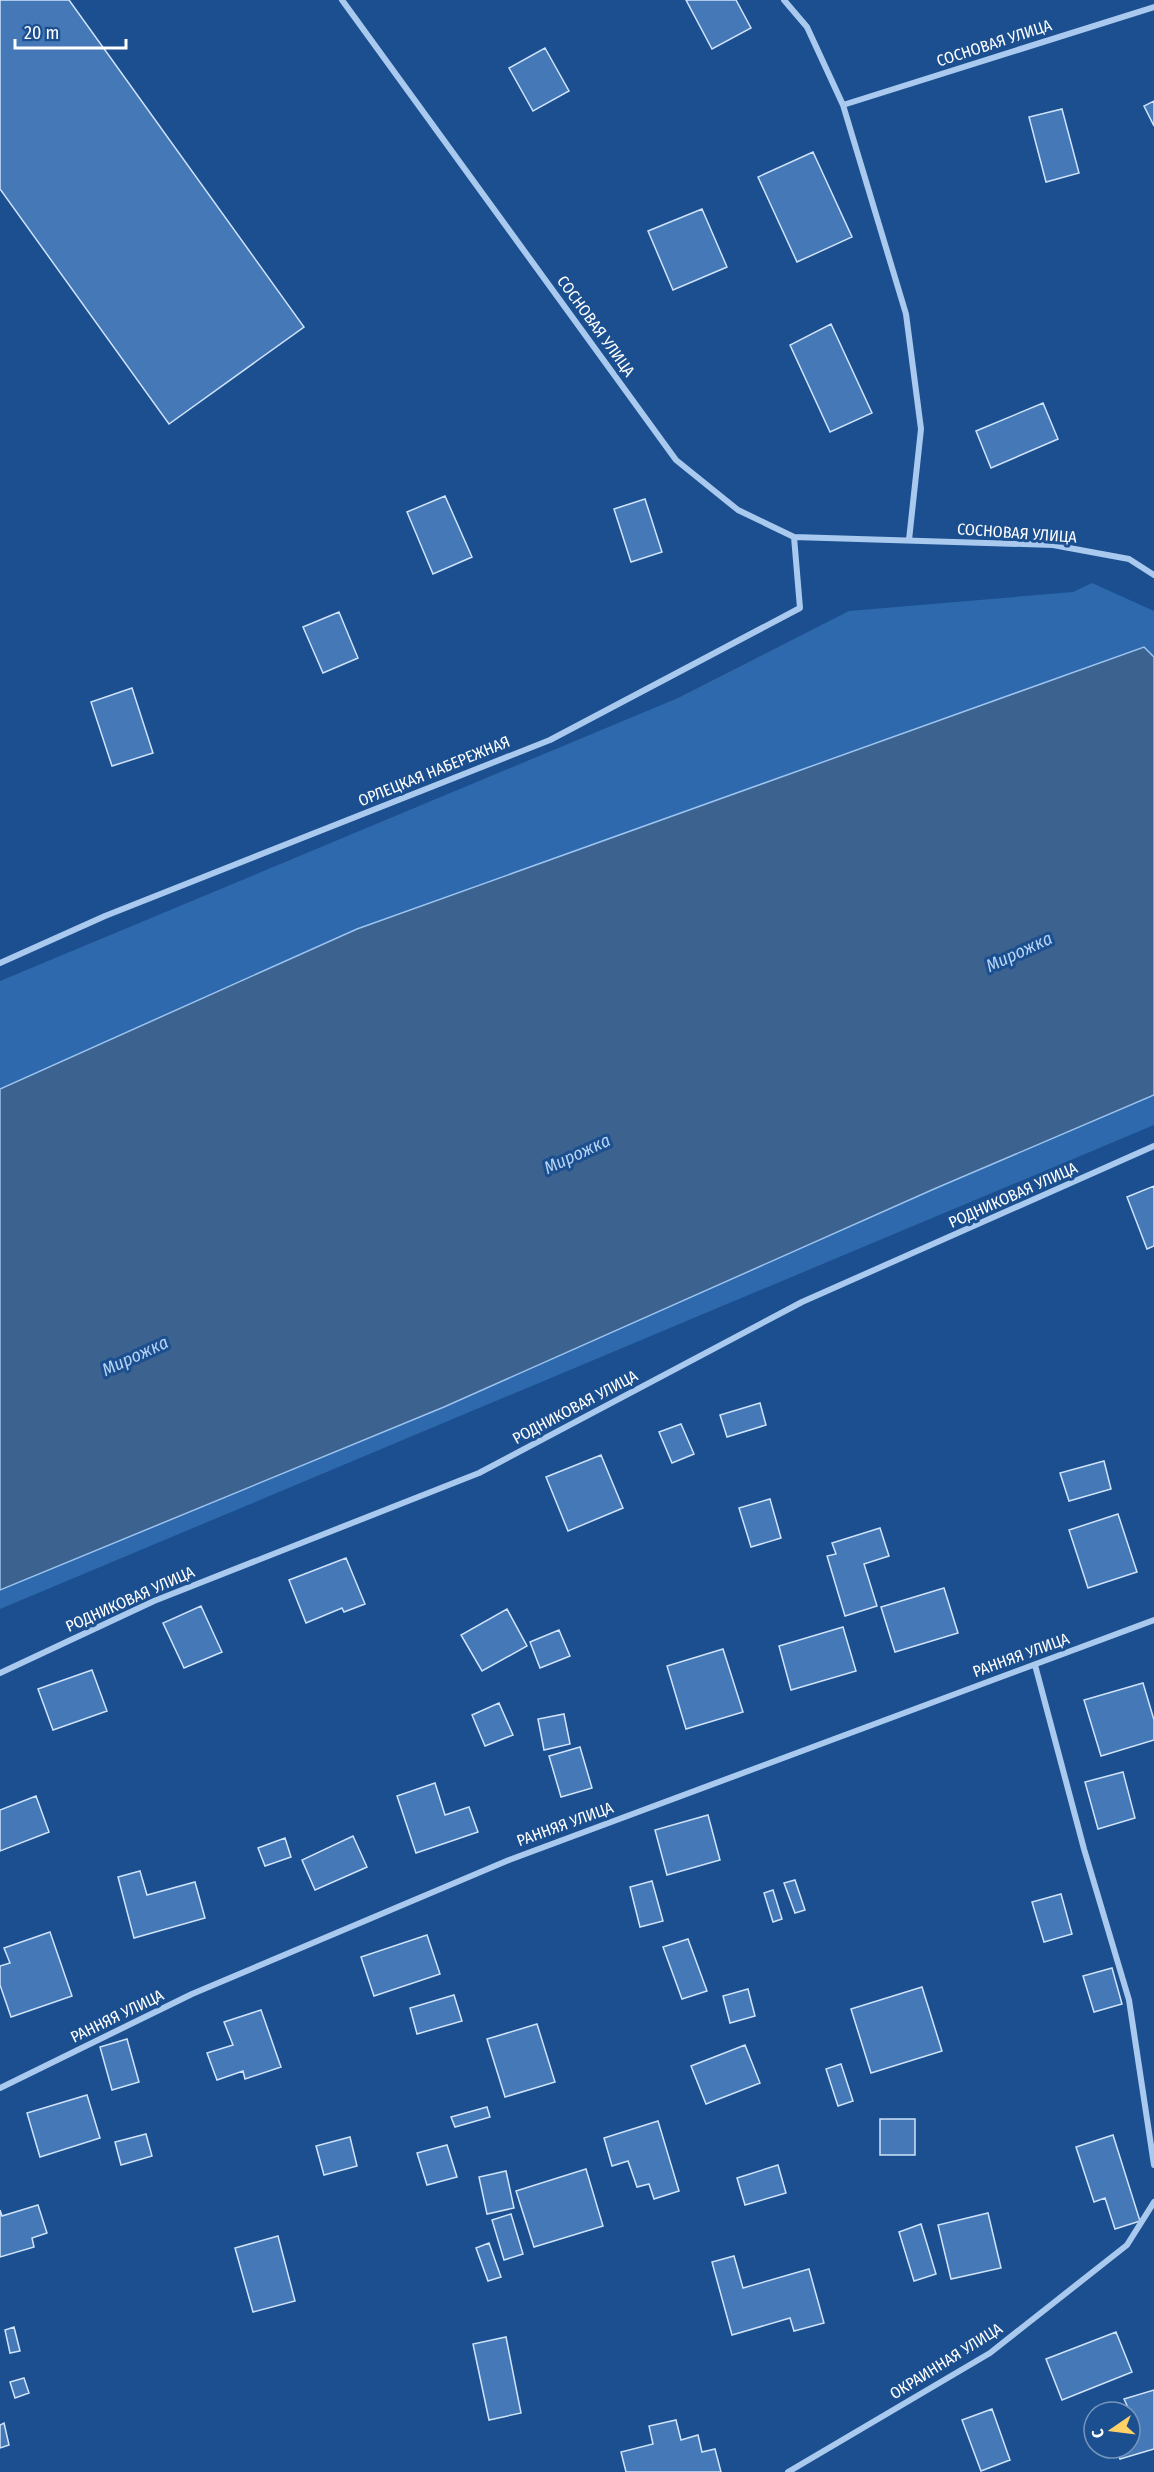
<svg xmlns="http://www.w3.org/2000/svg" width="1154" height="2472" viewBox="0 0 1154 2472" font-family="'Fira Sans Condensed',sans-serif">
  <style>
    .green { fill: #2e69ad }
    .water { fill: #3c6290; stroke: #9cc4f0; stroke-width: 1.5 }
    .building { fill: #4478b7; stroke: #cfe3fa; stroke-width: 1.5 }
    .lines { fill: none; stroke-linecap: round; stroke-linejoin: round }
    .street { stroke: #a9c9ee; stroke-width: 6 }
    .labels { text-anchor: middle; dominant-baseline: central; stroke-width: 6; stroke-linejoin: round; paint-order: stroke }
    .street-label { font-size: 16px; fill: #fff; stroke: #1b4f8f }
    .water-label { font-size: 18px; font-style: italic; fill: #b5d3f5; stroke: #1b4f8f }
  </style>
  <rect width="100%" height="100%" fill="#1b4f8f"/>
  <path class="green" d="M1092 583 1154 611V657L1144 647 357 929 0 1089V981L678 698 849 611 1073 592Z
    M1154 1095V1125L0 1609V1590L444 1407 934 1189Z"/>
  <path class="water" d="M1144 647 1154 657V1095L934 1189 444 1407 0 1590V1089L357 929Z"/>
  <path class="building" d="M0 0H69L304 327 169 424 0 189Z
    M686 0H736L751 28 712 49Z
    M545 48 569 91 533 111 509 68Z
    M1154 101V126L1144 106Z
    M1062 109 1079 173 1046 182 1029 117Z
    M813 152 852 237 797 262 758 177Z
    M702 209 727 267 673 290 648 231Z
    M831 324 872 413 830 432 790 345Z
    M1043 403 1058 439 991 468 976 431Z
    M445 496 472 557 433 574 407 512Z
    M645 499 662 552 631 562 614 509Z
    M339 612 358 658 323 673 303 627Z
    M132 688 153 753 112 766 91 702Z
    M1154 1186V1246L1147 1249 1127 1197Z
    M760 1403 766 1425 727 1437 720 1415Z
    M681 1424 694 1454 672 1463 659 1432Z
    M601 1455 623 1508 568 1531 546 1477Z
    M1104 1461 1111 1489 1069 1501 1060 1473Z
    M770 1499 781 1538 751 1547 739 1508Z
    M1118 1514 1137 1572 1088 1588 1069 1530Z
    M880 1528 889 1556 864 1564 877 1606 845 1616 827 1556 836 1554 832 1543Z
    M346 1558 365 1604 344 1612 342 1608 306 1623 289 1580Z
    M944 1588 958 1633 895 1652 881 1607Z
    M201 1606 222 1652 184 1668 163 1623Z
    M507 1609 527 1646 482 1671 461 1635Z
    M843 1627 856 1671 791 1690 779 1646Z
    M559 1630 570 1656 540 1668 530 1642Z
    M723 1649 743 1712 686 1729 667 1666Z
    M92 1670 107 1711 53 1730 38 1689Z
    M1143 1683 1154 1720V1740L1101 1756 1084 1700Z
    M499 1703 513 1735 485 1746 472 1715Z
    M564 1714 570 1744 544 1750 538 1719Z
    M580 1747 592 1788 561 1797 549 1756Z
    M1123 1772 1135 1818 1098 1829 1085 1782Z
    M435 1783 445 1815 469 1807 478 1832 416 1853 397 1796Z
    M36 1796 49 1832 0 1851V1810Z
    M708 1815 720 1860 667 1875 655 1830Z
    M353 1836 367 1867 315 1890 302 1860Z
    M285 1838 291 1857 265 1866 258 1848Z
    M140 1871 147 1895 195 1882 205 1918 134 1938 118 1877Z
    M795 1880 805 1910 795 1913 784 1883Z
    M652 1881 663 1921 640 1927 630 1887Z
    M773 1890 782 1919 773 1922 764 1893Z
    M1061 1894 1072 1934 1044 1942 1032 1902Z
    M50 1932 72 1996 11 2017 0 1985V1966L10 1963 4 1948Z
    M427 1935 440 1974 374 1996 361 1957Z
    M688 1939 707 1991 682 1999 663 1947Z
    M1112 1968 1122 2004 1094 2012 1083 1976Z
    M922 1987 942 2051 871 2073 851 2009Z
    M748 1989 755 2016 730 2023 723 1996Z
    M454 1995 462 2021 417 2034 410 2008Z
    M261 2010 281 2067 245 2079 243 2071 217 2080 207 2053 233 2045 224 2022Z
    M537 2024 555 2082 505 2097 487 2039Z
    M127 2039 139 2082 112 2090 100 2047Z
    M745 2045 760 2083 706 2104 691 2066Z
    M841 2064 853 2101 838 2106 826 2069Z
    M87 2095 100 2138 40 2157 27 2113Z
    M487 2107 490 2117 455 2127 451 2117Z
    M880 2119H915V2155H880Z
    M658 2121 679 2191 654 2199 649 2184 637 2187 628 2161 612 2166 604 2138Z
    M146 2134 152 2156 121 2165 115 2142Z
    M1113 2135 1140 2221 1115 2229 1105 2198 1094 2202 1076 2147Z
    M350 2137 357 2166 324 2175 316 2146Z
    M447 2145 457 2177 427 2185 417 2153Z
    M778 2165 786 2193 745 2205 737 2178Z
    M586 2169 603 2226 534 2247 516 2191Z
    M506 2171 514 2208 487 2214 479 2177Z
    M38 2205 47 2233 32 2238 34 2247 0 2257V2210L2 2216Z
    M988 2213 1001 2268 951 2279 938 2225Z
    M511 2214 523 2254 504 2260 492 2220Z
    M921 2224 936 2274 914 2281 899 2232Z
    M278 2236 295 2301 253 2312 235 2248Z
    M489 2243 501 2277 488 2281 476 2248Z
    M734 2256 743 2288 809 2269 824 2323 794 2331 790 2318 732 2335 712 2262Z
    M14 2327 20 2351 10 2353 5 2330Z
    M1116 2332 1132 2372 1062 2400 1046 2359Z
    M506 2337 521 2413 489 2420 473 2344Z
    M24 2378 29 2393 15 2398 10 2382Z
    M1154 2390V2449L1120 2459 1116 2448 1102 2452 1101 2448H1130V2426H1132L1130 2412 1124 2399Z
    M992 2409 1010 2460 981 2471 962 2420Z
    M676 2420 681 2440 698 2435 702 2452 715 2449 721 2472H626L621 2452 653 2444 649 2426Z
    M4 2423 9 2445 0 2448V2425Z"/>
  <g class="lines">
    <path class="street" d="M342 0 676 460 738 510 794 537 1053 545 1129 559 1154 575
      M784 0 807 27 843 105 906 314 921 429 909 540
      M843 105 1154 7
      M0 963 105 916 550 740 800 608 794 537
      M1035 1665 1084 1849 1129 2000 1154 2165
      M0 1673 154 1601 479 1473 802 1302 1154 1146
      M0 2088 192 1994 509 1860 1154 1620
      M788 2472 990 2353 1127 2245 1154 2202"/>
  </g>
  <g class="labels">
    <g class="street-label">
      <text transform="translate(994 43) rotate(-18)">СОСНОВАЯ УЛИЦА</text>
      <text transform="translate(596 326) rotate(54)">СОСНОВАЯ УЛИЦА</text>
      <text transform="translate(1017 533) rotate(4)">СОСНОВАЯ УЛИЦА</text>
      <text transform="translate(434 771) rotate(-22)">ОРЛЕЦКАЯ НАБЕРЕЖНАЯ</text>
      <text transform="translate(1013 1195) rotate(-24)">РОДНИКОВАЯ УЛИЦА</text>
      <text transform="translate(575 1407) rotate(-28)">РОДНИКОВАЯ УЛИЦА</text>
      <text transform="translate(130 1599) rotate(-24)">РОДНИКОВАЯ УЛИЦА</text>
      <text transform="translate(1021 1655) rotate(-20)">РАННЯЯ УЛИЦА</text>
      <text transform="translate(565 1824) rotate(-20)">РАННЯЯ УЛИЦА</text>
      <text transform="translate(117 2016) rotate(-26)">РАННЯЯ УЛИЦА</text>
      <text transform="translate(946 2361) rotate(-32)">ОКРАИННАЯ УЛИЦА</text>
    </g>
    <g class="water-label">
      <text transform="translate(1019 952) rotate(-25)">Мирожка</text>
      <text transform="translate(577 1154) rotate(-25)">Мирожка</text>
      <text transform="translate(135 1356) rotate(-25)">Мирожка</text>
    </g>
  </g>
  <g transform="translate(1112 2430) rotate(256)"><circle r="28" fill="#1b4f8f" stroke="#7695bc" stroke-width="1.5"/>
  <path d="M0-4.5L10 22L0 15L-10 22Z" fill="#ffd166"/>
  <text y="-9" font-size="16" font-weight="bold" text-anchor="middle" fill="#ffffff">С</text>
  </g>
  <path d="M15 39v9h111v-9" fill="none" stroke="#ffffff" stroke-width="3"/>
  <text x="24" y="39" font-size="18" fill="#ffffff" stroke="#1b4f8f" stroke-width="4.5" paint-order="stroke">20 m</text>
</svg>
